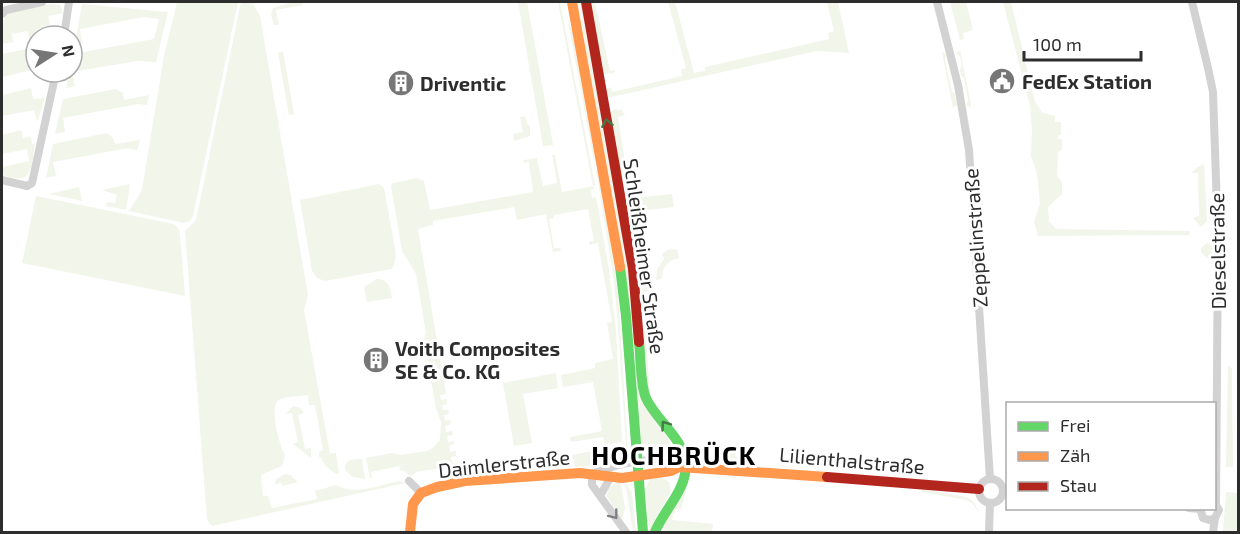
<svg xmlns="http://www.w3.org/2000/svg" width="1240" height="534" viewBox="0 0 1240 534" font-family="'Exo 2',sans-serif">
  <style>
    .green { fill: #f2f5ea }
    .lines { fill: none; stroke-linecap: round; stroke-linejoin: round }
    .street { stroke: #d2d2d2; stroke-width: 8 }
    .fast { stroke: #63d668; stroke-width: 10 }
    .slow { stroke: #ff974d; stroke-width: 10 }
    .jam { stroke: #b3261e; stroke-width: 10 }
    .oneway { stroke: #457948 }
    .oneway2 { stroke: #808080 }
    .labels { text-anchor: middle; dominant-baseline: central; stroke-width: 6; stroke-linejoin: round; paint-order: stroke }
    .poi-label { font-size: 20px; font-weight: bold; fill: #2d2d2d; stroke: #fff; text-anchor: start }
    .street-label { font-size: 20px; fill: #2d2d2d; stroke: #fff }
    .district-label { font-size: 26px; font-weight: bold; letter-spacing: 1.5px; fill: #000; stroke: #fff }
  </style>
  <rect width="100%" height="100%" fill="#fff"/>
  <path class="green" d="M177 2H238L193 216 190 221 184 223 129 211 142 190 164 56Z
    M241 2H252L260 16 308 295 304 310 330 454 336 453 339 473 336 474C329 469 323 465 321 457H319V452L323 450 315 405H309L308 395C300 396 286 396 279 400 268 406 280 447 285 455L282 466 261 475 263 496H268L272 508 317 499 315 491 336 485C355 496 379 485 399 481L405 483 212 526 207 520 185 231 196 220Z
    M292 2H301L303 5 276 10 279 25H274L271 15 273 8Z
    M518 2H527L553 145 543 146Z
    M558 2H560L595 185 593 186 594 189 591 190 592 198 596 197 609 270 616 331 622 442 605 445 603 437 571 442 570 437 602 431 593 382 563 387 561 375 595 368V363L613 359 607 323 612 322 598 243 589 245V242L594 241 588 209 554 215V218L549 219 554 248H560L561 251 553 252 546 214 517 220 514 207 433 221V225L418 229 446 394 440 395 441 400 447 399V404L442 405 443 410H448L449 414 444 415 445 421 450 420 451 424 445 426 446 432 452 431 453 435 447 436 448 442 454 441V444L449 446 450 452 456 451V456L451 457 452 463 457 462 458 467 419 471 411 476 402 470 401 472 399 466 371 472 372 478H370L366 458 392 453 401 455 427 451 433 448 440 440 441 422 436 408 424 340 426 333 416 274 402 251 391 186 393 183 417 178 424 181 430 210 533 192 529 162 523 163 524 160 537 158 543 186 557 183 552 155H555L562 192 593 186Z
    M580 2H582L631 276 641 392 669 438 670 443 667 450 643 447 641 440 633 331 583 32Z
    M588 2H595L610 71 616 70 614 73 604 74 601 72Z
    M668 2H675L694 73 705 71V67L829 39 828 33 834 31 827 2H838L849 53 817 51 607 98 605 90 611 87 612 92 682 76 681 70 686 68Z
    M950 2H966L973 30 963 33 964 39 960 40Z
    M1003 2H1011L1035 102 1043 113 1055 116V122H1061V135H1059L1058 139H1062V149L1058 152 1057 176 1062 182V194L1048 207 1049 221 1056 229 1190 231 1189 235 1038 236 1034 222 1040 204 1037 174 1031 156 1032 130 1030 106Z
    M51 4 60 5 63 13 48 16 51 27 36 29V42L31 43 27 31 12 34 13 42 2 44V29L5 14Z
    M82 4 168 12 156 62 137 61 72 72 75 86 66 88 69 72H72L73 54 154 39 159 19 144 17 80 29 82 42 75 43Z
    M568 22 574 34 595 160 594 161Z
    M36 47V69L2 77V54Z
    M960 50 971 105V107L966 105 968 101 964 78 961 76 960 70 962 66 960 57 956 53Z
    M283 51 294 114 289 115 278 53Z
    M942 52 946 54 945 60 952 92 955 94 957 105 953 108Z
    M31 88 33 99 45 98 37 122 34 110 2 116V95Z
    M116 89 123 93 124 100 149 95 147 105 138 104 63 118 65 132 55 134 63 99Z
    M614 109 622 110 625 115 618 117 626 169H632V177L627 181 620 178 610 112Z
    M525 116 527 124 530 126V136L514 141 513 134 523 132 520 117Z
    M21 130 23 138 31 137 32 144H35C33 153 33 178 21 178 15 179 7 176 2 175V167L29 161 27 149 2 154V135Z
    M107 133 113 138 115 144 140 140 137 151 128 148 53 162 56 176 46 178 53 144Z
    M1204 164 1207 221 1201 227 1193 218 1199 216 1198 173H1191L1196 168Z
    M596 169 600 173 618 293 628 452 627 458 618 326 614 281Z
    M980 173 984 217H979L981 214 980 204 978 202 977 194 980 192 979 179 977 175Z
    M130 184 126 210 106 206 107 202 115 203 117 195 102 190Z
    M379 184 384 188 396 254 394 266 391 269 325 281 317 278 312 271 300 200Z
    M79 187 82 201 49 194Z
    M672 194 674 207 638 211 630 208V203L634 198Z
    M36 196 174 224 179 229 180 234 185 296 22 263Z
    M636 223 640 227 643 247 638 248 644 285H649L650 291 643 292 631 226Z
    M1207 243 1214 248 1213 264 1201 252V248Z
    M677 249 679 258C667 261 662 267 662 279L656 280 657 270 664 259 662 254 667 250Z
    M377 279C389 279 390 288 392 298L367 302 364 287Z
    M643 323 645 326 650 392 652 401 685 445 692 447V453L722 455 723 450 734 453 738 459 691 455 651 399 648 393Z
    M1228 365 1232 369 1233 467H1226Z
    M556 373 558 388 523 394 532 443 514 446 503 383Z
    M293 406 300 408 304 413 298 415 305 449 311 448V458L293 444 298 442 292 413 286 414Z
    M622 445V462L610 464 575 467 572 455Z
    M808 453 813 454V460L876 465 877 459 883 460 886 470 884 472 806 465 804 456Z
    M362 459 365 479 353 477 345 470C344 459 354 459 362 459Z
    M559 462 562 468 476 475 471 472Z
    M461 470C458 480 449 478 440 479V475H438V472Z
    M285 474 290 475 298 482 282 486 281 483 275 484 276 479Z
    M661 477 669 482 671 491 654 521 651 532H649L645 489 650 479Z
    M621 482 625 509 622 519 607 497C607 487 612 484 621 482Z
    M625 482 632 493 636 532H633Z
    M688 482C687 492 683 499 681 509H676L675 513 673 514 672 520 713 524 712 532H668L664 530 665 521Z
    M922 489 967 497 974 502 980 515 973 504 966 500 921 492Z
    M1226 492 1238 493V532H1223Z"/>
  <g class="lines">
    <path class="street" d="M937 2 958 85 969 150 990 479
      M1192 2 1208 68 1213 92 1214 121 1218 238 1216 503
      M2 14 6 10 42 2
      M64 36 69 2
      M2 180 27 186 32 183 56 72
      M610 478 600 496 626 532
      M979 491a12 12 0 1 1 24 0a12 12 0 1 1-24 0Z
      M409 481 421 493
      M600 496 592 485V474C611 466 648 456 669 461 674 462 678 465 683 466
      M1189 508 1200 509
      M1200 508 1203 518 1209 520 1215 518 1219 510 1214 502
      M989 532 990 503
      M1213 532 1215 518"/>
    <path class="fast" d="M620 267 626 316 643 532
      M639 342C641 357 640 385 646 398 657 423 691 442 685 474 681 495 663 512 655 532"/>
    <path class="slow" d="M572 2 620 267
      M410 532 413 504 421 493 437 487 465 481 580 473 622 478 671 471 679 467 827 477"/>
    <path class="jam" d="M586 2 633 269 639 342
      M827 477 979 489"/>
  </g>
  <defs><path id="oneway-chevron" d="M-2-3.5L2.5 0L-2 3.5" fill="none" stroke-width="1.6" stroke-linecap="round" stroke-linejoin="round" transform="scale(1.5)"/></defs>
  <g class="oneway">
    <use href="#oneway-chevron" transform="translate(607 123) rotate(-100)"/>
    <use href="#oneway-chevron" transform="translate(665 425) rotate(-126)"/>
  </g>
  <use class="oneway2" href="#oneway-chevron" transform="translate(614 515) rotate(52)"/>
  <defs>
    <symbol id="civic-disc" viewBox="-11 -11 22 22"><circle r="9.5" fill="#767676" stroke="#fff"/><path d="M-.6-6.5H3V-4.5H.6V-3L4-1V1h2V6H-6V1h2V-1L-.6-3ZM-1.2 2.5V6h2.4V2.5Z" fill="#fff"/></symbol>
    <symbol id="building-disc" viewBox="-11 -11 22 22"><circle r="9.5" fill="#767676" stroke="#fff"/><path d="M-4-6H4V6H1V3H-1V6H-4ZM-2.5-4.3h1.7v1.8h-1.7ZM.8-4.3h1.7v1.8H.8ZM-2.5-1h1.7V.8h-1.7ZM.8-1h1.7V.8H.8Z" fill="#fff"/></symbol>
  </defs>
  <g fill-rule="evenodd">
    <use href="#civic-disc" x="987" y="66" width="30" height="30"/>
    <use href="#building-disc" x="386" y="68" width="30" height="30"/>
    <use href="#building-disc" x="361" y="345" width="30" height="30"/>
  </g>
  <g class="labels">
    <g class="poi-label">
      <text x="1022" y="81">FedEx Station</text>
      <text x="420" y="83">Driventic</text>
      <text x="395" y="348">Voith Composites<tspan x="395" dy="23">SE &amp; Co. KG</tspan></text>
    </g>
    <g class="street-label">
      <text transform="translate(975 238) rotate(-94)">Zeppelinstraße</text>
      <text transform="translate(1217 251) rotate(-91)">Dieselstraße</text>
      <text transform="translate(645 256) rotate(82)">Schleißheimer Straße</text>
      <text transform="translate(852 460) rotate(5)">Lilienthalstraße</text>
      <text transform="translate(504 463) rotate(-6)">Daimlerstraße</text>
    </g>
    <g class="district-label">
      <text x="674" y="454">HOCHBRÜCK</text>
    </g>
  </g>
  <rect width="1240" height="534" fill="none" stroke="#2d2d2d" stroke-width="6"/>
  <rect x="1006" y="402" width="210" height="108" fill="#ffffff" stroke="#ababab" stroke-width="1.5"/>
  <rect x="1018" y="422" width="30" height="9" fill="#63d668" stroke="#ababab" stroke-width="1.5"/>
  <text x="1060" y="432" font-size="18" fill="#2d2d2d">Frei</text>
  <rect x="1018" y="452" width="30" height="9" fill="#ff974d" stroke="#ababab" stroke-width="1.5"/>
  <text x="1060" y="462" font-size="18" fill="#2d2d2d">Zäh</text>
  <rect x="1018" y="482" width="30" height="9" fill="#b3261e" stroke="#ababab" stroke-width="1.5"/>
  <text x="1060" y="492" font-size="18" fill="#2d2d2d">Stau</text>
  <g transform="translate(54 54) rotate(78)"><circle r="28" fill="#ffffff" stroke="#ababab" stroke-width="1.5"/>
  <path d="M0-4.5L10 22L0 15L-10 22Z" fill="#767676"/>
  <text y="-9" font-size="16" font-weight="bold" text-anchor="middle" fill="#2d2d2d">N</text>
  </g>
  <path d="M1024 51v9h117v-9" fill="none" stroke="#2d2d2d" stroke-width="3"/>
  <text x="1033" y="51" font-size="18" fill="#2d2d2d" stroke="#ffffff" stroke-width="4.5" paint-order="stroke">100 m</text>
</svg>
